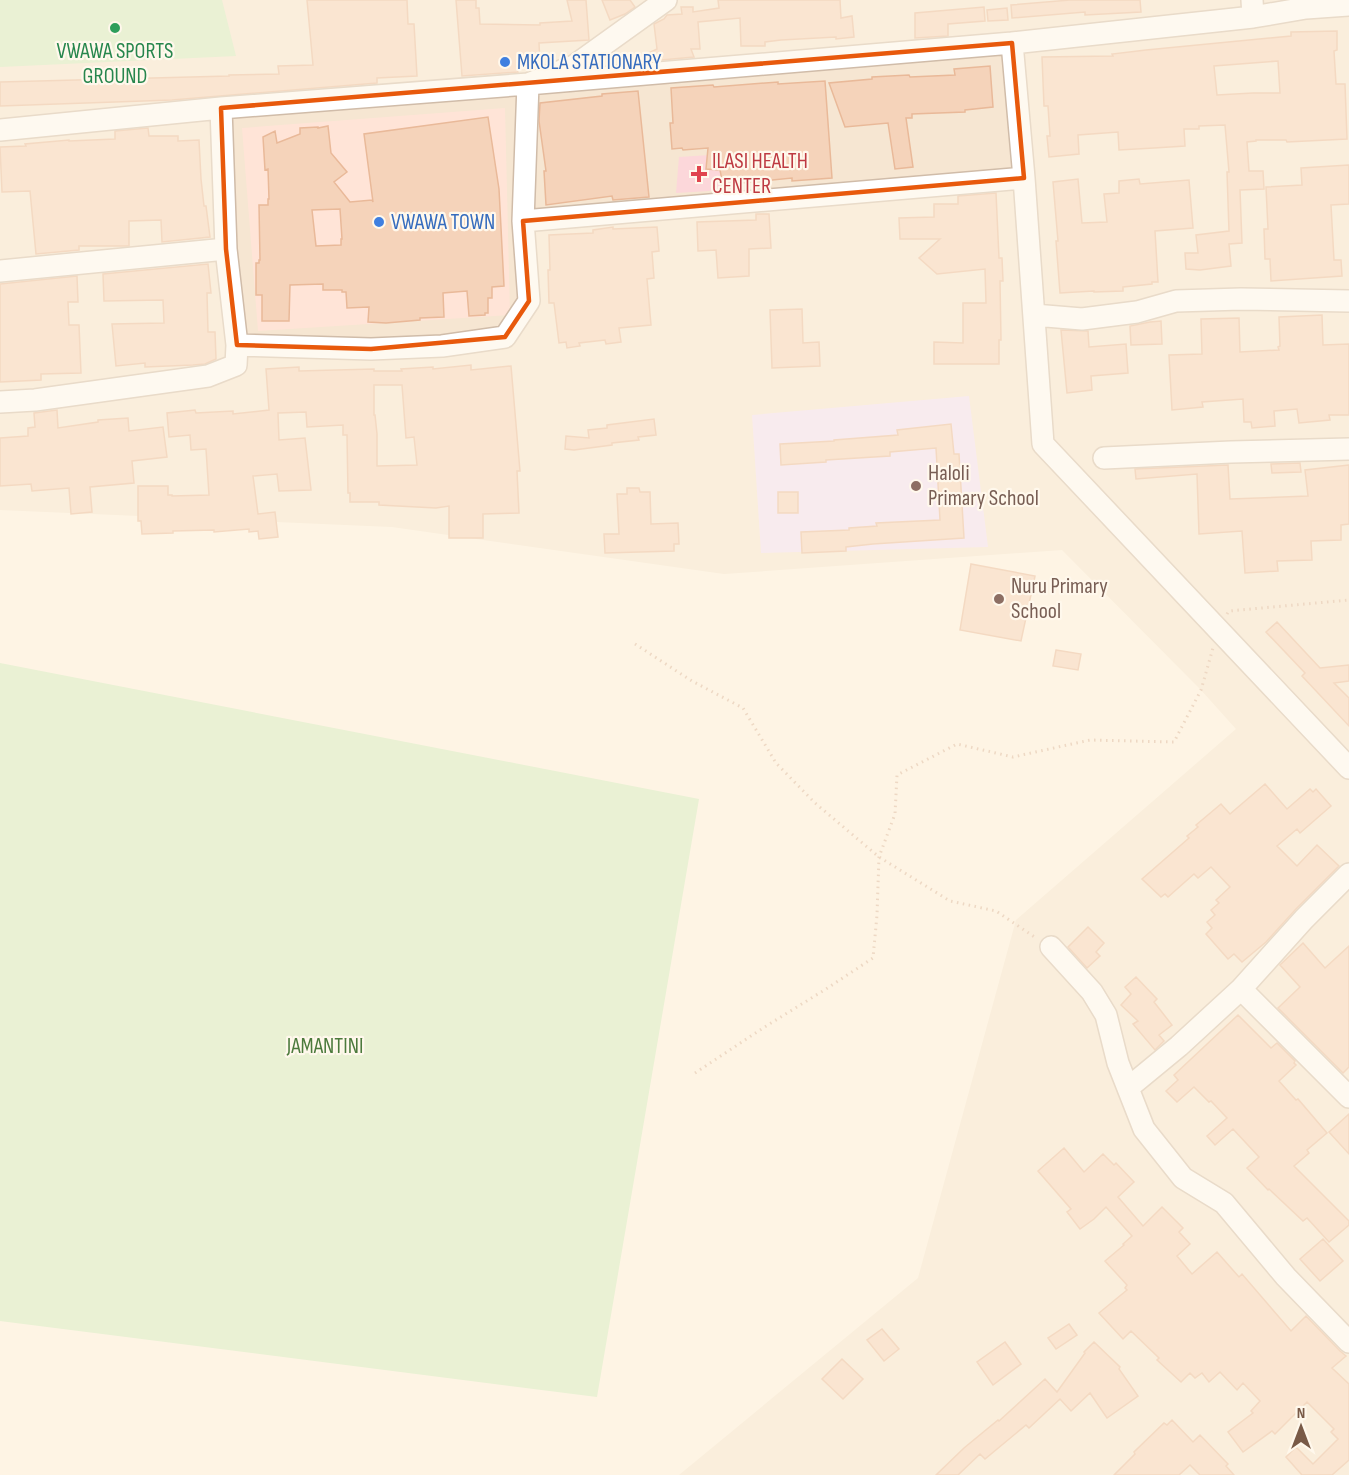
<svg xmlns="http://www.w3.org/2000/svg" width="1349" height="1475" viewBox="0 0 1349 1475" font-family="'Sofia Sans Condensed',sans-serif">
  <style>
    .residential { fill: #f6e6d2 }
    .commercial { fill: #ffe4d7 }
    .education { fill: #f2e1fa }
    .medical { fill: #fcd7da }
    .green { fill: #d2edc1 }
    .building { fill: #f5d3ba; stroke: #e9b999; stroke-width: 1.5; fill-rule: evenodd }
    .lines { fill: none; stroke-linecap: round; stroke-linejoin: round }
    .minor-casing { stroke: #d0bca9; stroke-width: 24 }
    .path { stroke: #dbb69d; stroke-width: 3; stroke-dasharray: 1.5 4.5; stroke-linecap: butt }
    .minor { stroke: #fff; stroke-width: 21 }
    .marked { fill: none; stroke: #e8590c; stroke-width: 4.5; stroke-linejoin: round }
    .leisure-dot { fill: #2e9e5b; stroke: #fff8ec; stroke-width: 2 }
    .shop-dot { fill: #3f7fe0; stroke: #fff8ec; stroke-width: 2 }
    .health-dot { fill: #e0444e; stroke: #fff8ec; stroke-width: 2 }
    .education-dot { fill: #8d6e63; stroke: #fff8ec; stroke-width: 2 }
    .labels { text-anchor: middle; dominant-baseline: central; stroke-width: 4.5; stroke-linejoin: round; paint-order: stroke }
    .leisure-label { font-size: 22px; fill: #27864d; stroke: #fff8ec }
    .shop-label { font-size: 22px; fill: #366cbe; stroke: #fff8ec; text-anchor: start }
    .health-label { font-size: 22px; fill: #be3a42; stroke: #fff8ec; text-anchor: start }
    .education-label { font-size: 22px; fill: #785e54; stroke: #fff8ec; text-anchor: start }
    .park-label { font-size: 22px; fill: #4c7a3c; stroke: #fff8ec }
  </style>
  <rect width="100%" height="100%" fill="#fef4e4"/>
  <path class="residential" d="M0 0H1349V1475H679L918 1278 1016 920 1236 729 1201 690 1062 550 724 574 392 527 0 510Z"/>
  <path class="commercial" d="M505 108 510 315 258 331 242 128Z"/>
  <path class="education" d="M969 396 988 547 761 553 752 415Z"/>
  <path class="medical" d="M740 153 742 189 676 193 679 157Z"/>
  <path class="green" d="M0 0H222L236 56 0 67Z
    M0 663 699 799 597 1397 0 1321Z"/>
  <path class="building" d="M307 0H407L408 24H414L417 76 377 78V83L172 100 0 106V82L229 76V75L279 74 278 66 313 65Z
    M456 0H476V8H479L480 24 540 25V23L572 21 567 0H586L589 40 539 43 540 64 517 65 518 72 462 76Z
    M602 0H630L635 7 625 14 610 20Z
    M718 0H840L841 18 852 16 854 37 836 39V37L781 40 765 42V46H741L740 18 698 22 700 49H691L694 57 628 63 657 49 654 24 664 19 667 15 682 14 681 7H693V12L719 8Z
    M1070 0H1140L1141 12 1085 15V12L1012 18 1011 5Z
    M984 7 985 21 948 24V36L915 38V13Z
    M1007 8 1008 20 988 21 987 10Z
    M1337 31V50L1334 51 1336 84H1345L1347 139 1287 142 1286 140H1256V141L1247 142 1249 171H1263L1264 189 1240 190 1242 243 1229 244 1231 266 1200 270 1186 269 1185 253H1198L1196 235 1229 231 1227 172H1229L1225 125 1199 126V129H1184L1185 146 1154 148 1119 150 1118 132 1078 135 1079 154 1049 157 1047 136H1050L1048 106H1044L1042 57 1113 56 1112 54 1146 50 1291 36V32ZM1278 61 1280 93H1253L1217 95 1214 66Z
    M990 66 993 107 965 110V112L912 114V118H906L913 167 895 169 888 123 845 127 829 83 872 79V77L909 75 910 77 955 75 954 69Z
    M825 81 832 178 792 181V178L743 183V177L722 180 720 170 706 169 708 148 683 150 682 148 672 149 670 123H673L671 88 713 85 714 87 778 82V84Z
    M638 91 649 197 613 200 612 196 546 205 544 171H546L539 121 540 103 602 96V94Z
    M488 117 499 189 504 286 492 287V298H488V313H485V315L469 316 467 291 443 293 444 317 420 318V320L386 323 368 322 369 307 347 308 346 292H342V290H323V284L290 285 289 321H262V295H256V263H259V260H260L259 205H268V199H269L268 169 265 170 263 137 275 131 277 143 300 134V128L318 127V128L328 126 331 153 347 172 334 182 350 202 372 200 373 202 364 134ZM340 209 342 239H341V245L316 246 312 210Z
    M148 128 149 136H178V141L199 140 201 179 204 206H206L210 237 162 242 161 220 129 221V246H79V250L36 254 30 191 2 192 0 147 26 146 25 144 69 140V141L115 139V131Z
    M1349 165V204L1331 205 1334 260H1341L1342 276 1271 281 1270 259H1265L1264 229H1268L1266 187 1302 185 1301 168Z
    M1078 179 1082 223 1107 222 1104 194 1119 193V181L1139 179 1140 184 1189 180 1193 228 1155 231 1158 282H1152V284L1123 287V291L1094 292V291L1060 293 1056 241H1058L1053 182Z
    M996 193 999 258H1002L1003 281H1000L1001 340H999V364H934V342L963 343V303H986L985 269 937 274 919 258 940 239H900L899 218 934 217V204H958V196Z
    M756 214H769L771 248 749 249V276L718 278 716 250 698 251 697 222 756 220Z
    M613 227V229L657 227 659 251 652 252 654 278 647 279 651 325 619 328 621 342 606 344 605 340 579 343 580 346 567 348 566 342 559 343 554 303H549L548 270H550L549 235 593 233V230Z
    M208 264 211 293H207L208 332H215L216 359 205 364 193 365 145 367V363L116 366 112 324 164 323 163 300 104 301 103 274Z
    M77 276 78 302H68L69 325H79L81 373 41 374V380L0 382V284Z
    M802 309 803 343 819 342 820 366 772 368 770 310Z
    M1322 315 1323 345 1349 344V415H1329L1330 420 1299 423 1297 409 1274 411 1275 426 1252 428 1251 422H1244L1243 399 1202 402 1203 407 1172 410 1169 355 1202 354 1201 319 1239 318 1240 352 1279 350 1278 347 1280 346 1279 317Z
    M1161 321 1162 344 1131 345 1130 326 1150 322Z
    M1061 330 1088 331 1089 347 1126 344 1128 373 1091 376 1092 390 1067 393Z
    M471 365V370L511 366 520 471H517L519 513 483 514V538H449V506L436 508 379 505V502H350V493H348L347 435H343V425L307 427 306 412 278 413 279 440 305 438 311 490 279 491 277 474 253 476 258 514 275 512 278 537 259 539 258 531 249 532V529L214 532V530L173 531V533L142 534 141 521H138V486H168V495H172V496L209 495 206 449 191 450 190 435 169 437 167 413 195 410 196 413 233 411V414L269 410 266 369 299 367V371L374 369V371H402L401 369 433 367V369ZM374 385H402L406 438 414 437 417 465 377 466V434L375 415H374Z
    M57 410 58 428 98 422V420L128 418 129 431 163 427 167 457 132 461 134 483 90 487 92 512 71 514 69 488 32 491 31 484 0 486V438L28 436V428L35 427 34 413Z
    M654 419 656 435 638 437 639 440 612 443V445L574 450 565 449 566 436 589 438 588 430 607 428V425Z
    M951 424 954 454H959L964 538 873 544 846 547V551L802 553 801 532 849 530V528L877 526 876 523 940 520 936 448 890 452V456L826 460V462L781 465 780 444 834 441V440L898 435 897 430Z
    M1300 463 1301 472 1272 473 1271 464Z
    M1228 465 1230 499 1308 496 1305 470 1349 465V524L1341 525V540L1311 541 1312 560 1277 561 1278 571 1245 573 1242 531 1199 534 1197 474 1136 479 1135 469Z
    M627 488H639L640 492H650L651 524 678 523 679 544H674V551L605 553 604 534H619L617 494H627Z
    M778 492H798V513H778Z
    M971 564 1035 576 1021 641 960 630Z
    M1277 622 1320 668 1349 665V681L1334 683 1349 698V726L1302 676 1305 673 1266 632Z
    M1056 650 1081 654 1078 670 1053 666Z
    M1265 784 1287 809 1310 789 1313 792 1316 789 1331 806 1300 833 1297 829 1277 846 1297 866 1317 845 1339 866 1295 910 1266 942 1242 962 1234 954 1228 959 1206 934 1212 928 1207 922 1215 915 1211 910 1219 903 1216 900 1230 887 1211 867 1198 878 1194 874 1168 897 1165 894 1161 897 1142 879 1189 838 1187 836 1198 827 1196 825 1221 804 1230 814Z
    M1088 927 1104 943 1096 952 1100 956 1087 968 1068 947Z
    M1303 943 1325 968 1349 946V1067L1343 1073 1278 1008 1300 987 1280 965Z
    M1136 977 1157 999 1154 1002 1172 1025 1159 1035 1164 1041 1155 1050 1133 1024 1138 1021 1121 1005 1131 994 1125 987Z
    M1238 1015 1271 1048 1277 1043 1295 1061 1294 1063 1296 1065 1279 1081 1296 1100 1298 1099 1327 1133 1307 1150 1309 1153 1294 1166 1349 1221V1225L1329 1242 1307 1218 1303 1221 1269 1189 1268 1190 1247 1168 1259 1157 1233 1129 1215 1145 1207 1136 1227 1118 1211 1101 1209 1102 1194 1087 1177 1102 1166 1091 1178 1080 1174 1075Z
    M1349 1114V1154L1329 1132Z
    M1064 1148 1084 1172 1103 1154 1114 1165 1116 1163 1134 1182 1118 1197 1143 1226 1162 1207 1183 1228 1179 1232 1190 1244 1177 1256 1192 1274 1217 1252 1239 1277 1242 1274 1291 1331 1306 1316 1340 1351 1346 1356 1332 1368 1349 1384V1460L1332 1475H1302L1286 1457 1296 1447 1313 1464 1338 1439 1331 1432 1334 1429 1307 1402 1275 1434 1272 1431 1243 1452 1228 1432 1253 1413 1251 1411 1260 1401 1243 1383 1237 1390 1220 1372 1209 1382 1202 1373 1195 1378 1190 1373 1181 1382 1157 1360 1159 1358 1131 1331 1123 1339 1099 1313 1127 1290 1125 1288 1127 1285 1105 1261 1124 1245 1123 1244 1132 1236 1106 1207 1094 1219 1080 1229 1067 1212 1071 1209 1038 1171Z
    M1323 1239 1343 1261 1320 1281 1300 1259Z
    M1069 1324 1077 1335 1056 1349 1048 1338Z
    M882 1329 899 1349 884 1361 867 1340Z
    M1005 1342 1021 1364 993 1385 977 1362Z
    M1094 1342 1120 1367 1119 1369 1138 1396 1107 1418 1090 1393 1071 1411 1060 1399 1029 1428 1026 1425 985 1459 980 1454 958 1475H936L964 1448 998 1420 999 1421 1045 1379 1057 1392 1085 1353 1084 1352Z
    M842 1359 863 1379 843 1399 822 1379Z
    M1172 1420 1193 1442 1200 1435 1228 1464 1226 1466 1234 1475H1200L1190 1465 1179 1475H1114L1135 1454 1134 1452 1164 1423 1167 1425Z"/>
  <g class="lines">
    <defs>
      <path id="minor" d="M1252 0 1253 17 1306 8 1349 5
        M1012 43 1253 17
        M0 130 221 108 528 84 1012 43 1024 178 1043 444 1349 768
        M523 221 1024 178
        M0 271 226 249
        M1034 315 1082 319 1137 312 1176 301 1241 299 1349 301
        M237 345 371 349 442 346 505 337 529 301 523 221 528 84 574 66 666 0
        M0 402 35 400 208 376 236 365 237 345 226 249 221 108
        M1104 458 1231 452 1349 449
        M1051 947 1092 992 1106 1015 1118 1063 1144 1129 1183 1178 1224 1203 1286 1277 1349 1342
        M1241 989 1349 1097
        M1128 1088 1179 1046 1241 989 1304 919 1349 874"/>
    </defs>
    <use href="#minor" class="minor-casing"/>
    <path class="path" d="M1227 614 1229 611 1349 600
      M635 644 692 681 743 708 776 763 815 803 879 857 950 901 996 911 1036 938
      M695 1073 763 1028 826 989 873 958 877 915 879 857 895 814 897 775 957 744 1013 757 1090 740 1174 742 1201 690 1213 648"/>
    <use href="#minor" class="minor"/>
  </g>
  <path d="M0 0H1349V1475H0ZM1012 43 1024 178 523 221 529 301 505 337 371 349 237 345 226 249 221 108Z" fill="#fef4e4" fill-opacity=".55" fill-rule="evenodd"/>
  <path class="marked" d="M1012 43 1024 178 523 221 529 301 505 337 371 349 237 345 226 249 221 108Z"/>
  <circle class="leisure-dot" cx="115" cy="28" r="6"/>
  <g class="shop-dot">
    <circle cx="505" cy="62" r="6"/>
    <circle cx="379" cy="222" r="6"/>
  </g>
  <path class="health-dot" d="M696 165h6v6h6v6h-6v6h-6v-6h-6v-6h6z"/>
  <g class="education-dot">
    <circle cx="916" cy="486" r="6"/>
    <circle cx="999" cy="599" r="6"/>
  </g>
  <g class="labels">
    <g class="leisure-label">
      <text x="115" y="51">VWAWA SPORTS<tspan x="115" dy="25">GROUND</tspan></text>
    </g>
    <g class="shop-label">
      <text x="517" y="62">MKOLA STATIONARY</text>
      <text x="391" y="222">VWAWA TOWN</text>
    </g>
    <g class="health-label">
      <text x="712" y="161">ILASI HEALTH<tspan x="712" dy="25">CENTER</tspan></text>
    </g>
    <g class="education-label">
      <text x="928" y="473">Haloli<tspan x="928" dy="25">Primary School</tspan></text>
      <text x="1011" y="586">Nuru Primary<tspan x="1011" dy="25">School</tspan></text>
    </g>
    <g class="park-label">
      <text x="325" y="1046">JAMANTINI</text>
    </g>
  </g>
  <g transform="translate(1301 1427)" stroke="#fff8ec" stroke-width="4.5" paint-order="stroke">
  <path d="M0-4.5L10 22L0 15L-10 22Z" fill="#795a47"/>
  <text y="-9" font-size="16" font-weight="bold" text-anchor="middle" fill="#795a47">N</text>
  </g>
</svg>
